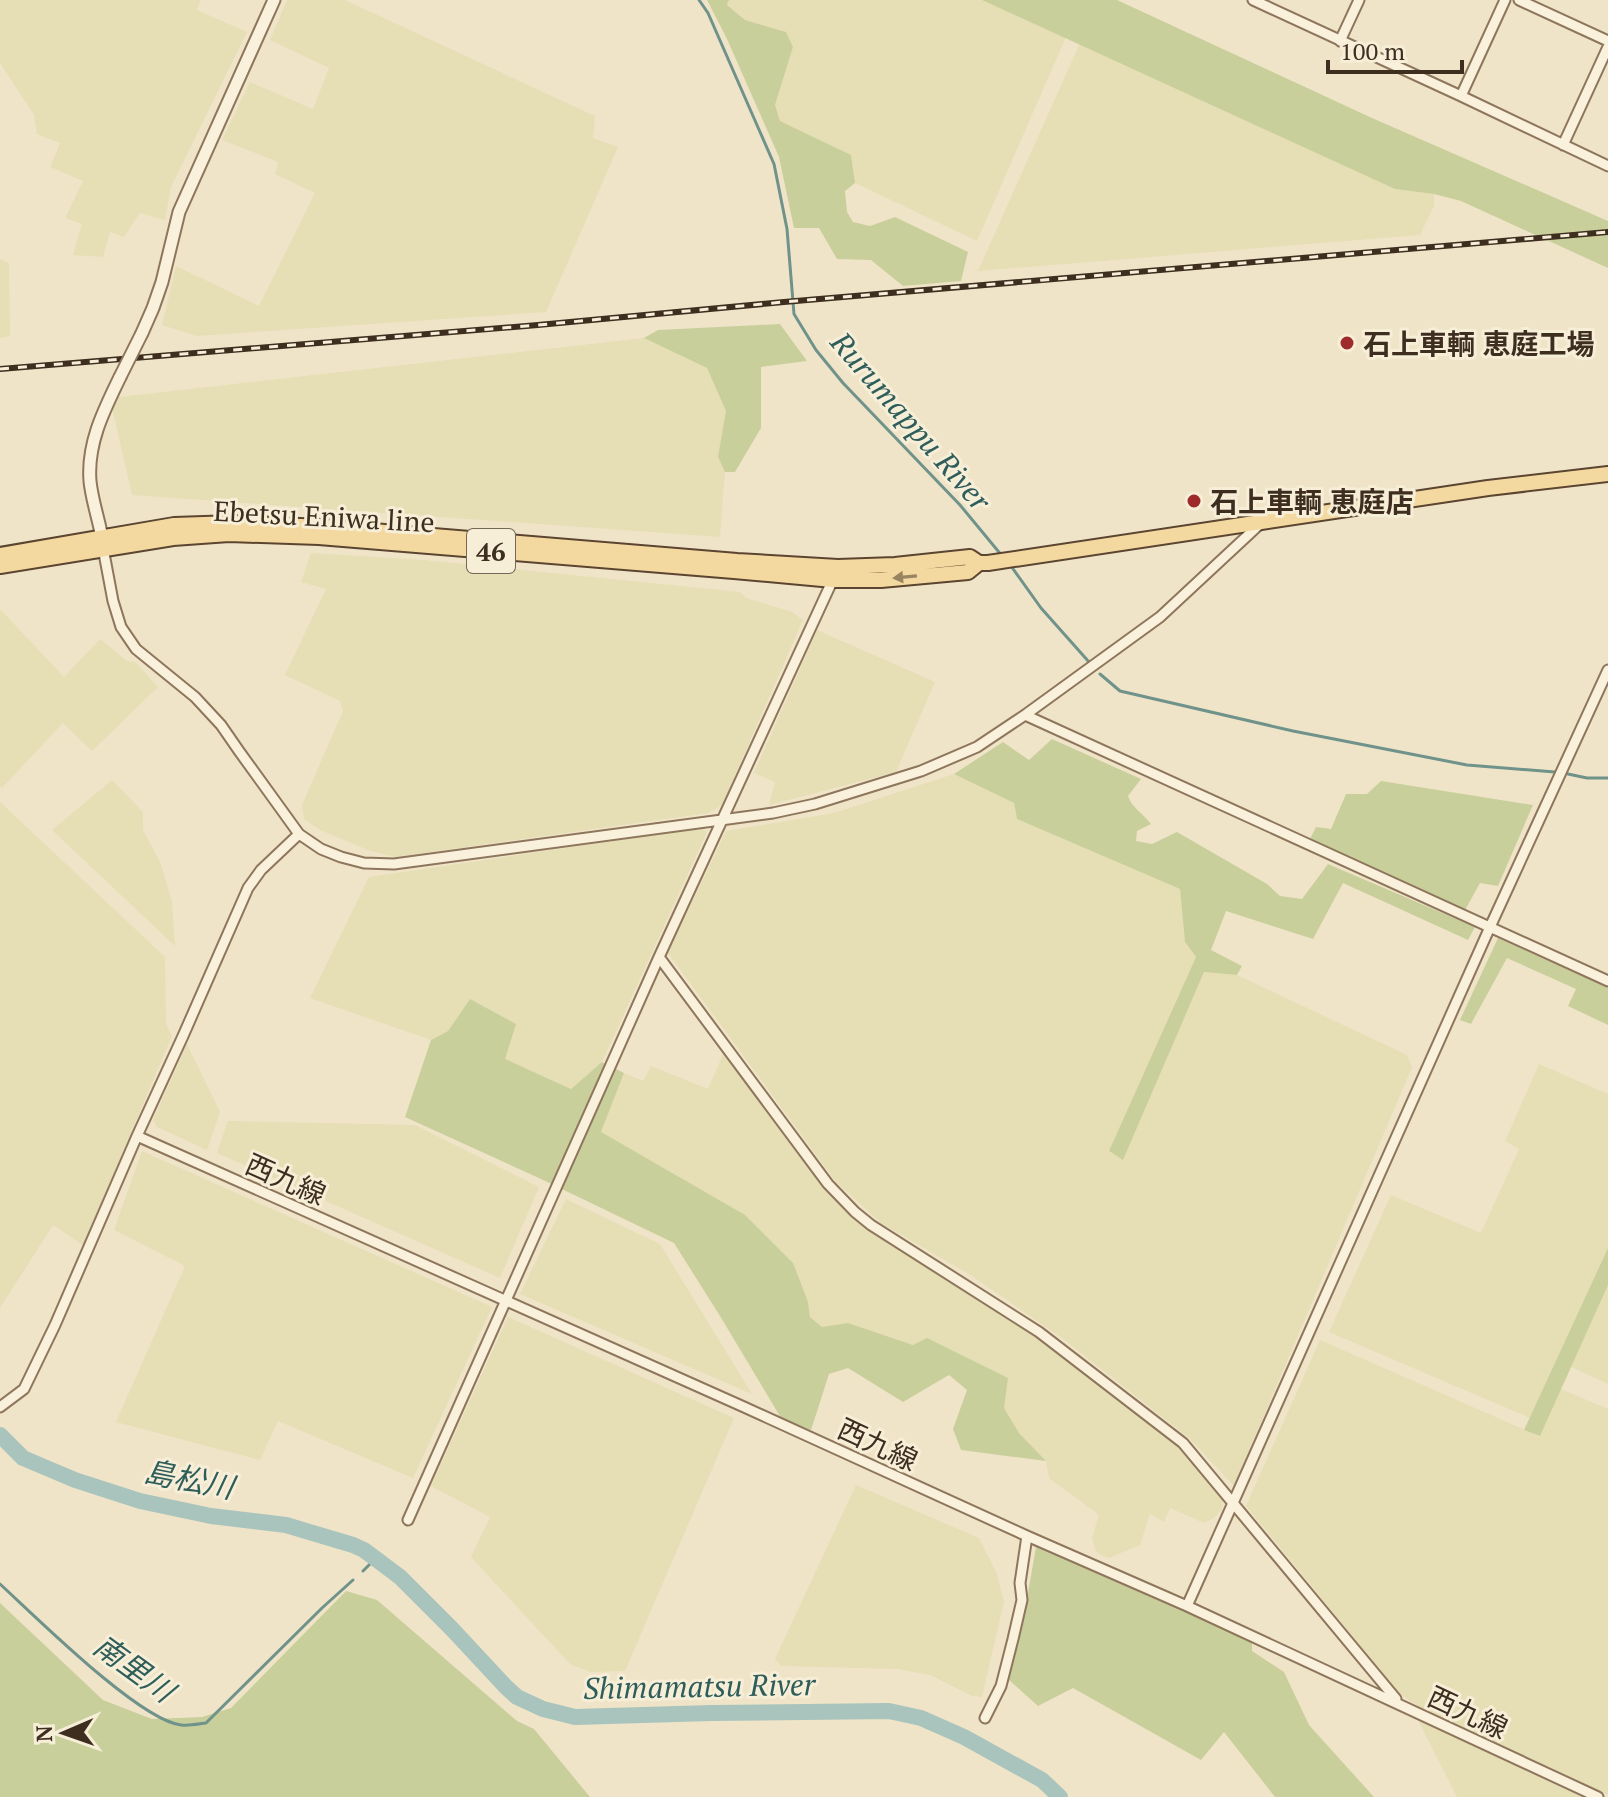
<svg xmlns="http://www.w3.org/2000/svg" width="1608" height="1797" viewBox="0 0 1608 1797" font-family="'PT Serif','Noto Sans JP',serif">
  <style>
    .farmland { fill: #e6deb5 }
    .green { fill: #c9cf9b }
    .lines { fill: none; stroke-linecap: round; stroke-linejoin: round }
    .stream { stroke: #6f938a; stroke-width: 3 }
    .river { stroke: #a9c4bc; stroke-width: 16 }
    .minor-casing { stroke: #8d765c; stroke-width: 13 }
    .tertiary-casing { stroke: #8d765c; stroke-width: 15 }
    .primary-casing { stroke: #5b4430; stroke-width: 18 }
    .minor { stroke: #faf1dc; stroke-width: 9 }
    .tertiary { stroke: #faf1dc; stroke-width: 11 }
    .primary { stroke: #f3d9a0; stroke-width: 14 }
    .rail-casing { stroke: #3d2e20; stroke-width: 6 }
    .rail { stroke: #f7eed8; stroke-width: 3; stroke-dasharray: 9; stroke-linecap: butt }
    .tertiary-bridge-casing { stroke: #8d765c; stroke-width: 15; stroke-linecap: butt }
    .tertiary-bridge { stroke: #faf1dc; stroke-width: 11 }
    .oneway { fill: #988460 }
    .poi-dot { fill: #9e2a2b; stroke: #f7eed8; stroke-width: 3 }
    .labels { text-anchor: middle; dominant-baseline: central; stroke-width: 6; stroke-linejoin: round; paint-order: stroke }
    .shield { fill: #f7eed8; stroke: #756857; stroke-width: 2 }
    .shield-label { font-size: 26px; font-weight: bold; fill: #3d2e20 }
    .poi-label { font-size: 28px; font-weight: bold; fill: #3d2e20; stroke: #f7eed8; text-anchor: start }
    .street-label { font-size: 28px; fill: #3d2e20; stroke: #f7eed8 }
    .water-label { font-size: 30px; font-style: italic; fill: #2f5d5a; stroke: #f7eed8 }
  </style>
  <rect width="100%" height="100%" fill="#f0e4c8"/>
  <path class="farmland" d="M0 0H201L197 10 247 32 171 187 165 220 140 213 124 237 110 232 103 257 73 255 82 224 65 218 83 181 50 167 60 143 37 134 34 115 0 63Z
    M287 0H345L595 116 593 138 618 147 546 312 197 336 162 325 176 266 259 306 315 193 275 174 278 162 222 140 250 82 313 109 329 68 270 40Z
    M729 0H982L1066 37 977 241 855 183 851 155 780 121 775 105 793 47 786 32 745 20 727 5Z
    M1080 43 1395 189 1434 194V206L1420 235 978 271Z
    M0 259 9 263 10 336 0 338Z
    M644 338 707 368 727 411 718 457 725 472 720 537 132 495 110 398Z
    M311 553 424 560 740 592 746 598 792 612 803 620 722 805 708 813 395 857 368 850 320 830 304 819 302 805 343 711 340 701 285 675 326 589 301 582Z
    M0 609 64 677 100 639 127 661 135 662 158 687 92 751 63 723 2 788 0 786Z
    M817 630 935 682 896 772 769 805 775 782 754 773Z
    M954 774 1014 803 1017 819 1180 889 1185 942 1196 957 1109 1152 1123 1159 1204 972 1237 975 1407 1055 1412 1067 1234 1486 1190 1439 1063 1339 972 1276 881 1223 836 1182 668 953 726 831 834 813Z
    M112 780 143 812V830L161 864 172 902 175 946 52 830Z
    M0 802 165 957 166 1024 172 1036 83 1245 53 1225 0 1308Z
    M702 828 707 832 602 1062 571 1089 505 1059 470 999 448 1031 431 1040 310 998 369 877Z
    M187 1044 220 1112 207 1150 157 1127 153 1120Z
    M724 1052 830 1193 871 1233 1046 1341 1182 1449 1223 1499 1222 1509 1214 1518 1204 1523 1170 1508 1164 1522 1150 1514 1140 1545 1109 1558 1101 1555 1096 1551 1092 1538 1099 1515 1049 1478 1046 1461 1019 1433 1004 1408 913 1345 848 1323 822 1327 810 1317 808 1302 601 1132 624 1073 643 1081 651 1066 708 1089Z
    M1539 1064 1608 1094V1248L1530 1418 1329 1332 1391 1195 1481 1233 1519 1149 1505 1141Z
    M228 1121 415 1125 539 1187 500 1278 217 1153Z
    M142 1151 492 1307 413 1478 278 1421 260 1460 116 1422 185 1266 114 1230Z
    M566 1199 660 1244 752 1394 520 1294Z
    M1608 1285V1384L1571 1367Z
    M508 1317 734 1418 625 1671 591 1672 570 1664 471 1557 490 1517 431 1486Z
    M1320 1340 1539 1436 1561 1389 1608 1409V1795L1419 1707 1400 1694 1246 1506Z
    M856 1485 979 1538 997 1574 1004 1602 982 1697 972 1696 930 1675 897 1669 781 1666 775 1659Z
    M1418 1720 1584 1797H1457Z"/>
  <path class="green" d="M707 0H729L727 5 745 20 786 32 793 47 775 105 780 121 851 155 855 183 845 191 847 212 853 222 870 226 895 217 968 252 961 281 903 286 871 260 837 259 819 228H794L779 157 727 39Z
    M982 0H1117L1372 118 1608 221V268L1461 201 1434 194 1395 189Z
    M780 324 807 361 761 367V428L735 472H725L718 457 726 411 707 368 644 338 658 330Z
    M1052 739 1141 779 1128 796C1132 808 1143 813 1151 824L1137 831 1136 841 1152 844 1177 832 1267 884 1280 896 1302 899 1328 864 1475 927 1468 940 1343 883 1313 939 1226 911 1211 950 1242 966 1237 975 1204 972 1123 1160 1109 1151 1196 957 1185 942 1180 889 1017 819 1014 803 954 774 1003 742 1029 760Z
    M1381 781 1533 805 1498 886 1480 883 1464 912 1309 841 1316 827 1331 829 1346 794H1367Z
    M1498 938 1608 988V1025L1568 1006 1576 989 1507 958 1471 1024 1460 1020Z
    M470 999 516 1024 505 1059 571 1089 602 1062 624 1073 601 1132 745 1215 793 1263 808 1302 810 1317 822 1327 848 1323 913 1345 927 1338 1008 1378 1004 1408 1019 1433 1046 1461 961 1450 953 1429 967 1390 949 1375 903 1402 848 1368 829 1374 811 1430 781 1418 720 1316 674 1243 541 1179 405 1117 431 1040 448 1031Z
    M1608 1248V1285L1540 1436 1524 1430Z
    M1036 1547 1252 1641V1651L1284 1672 1309 1725 1374 1797H1275L1224 1732 1201 1760 1073 1688 1038 1706 1008 1679 1025 1610Z
    M346 1591 377 1600 517 1721 534 1729 590 1797H0V1603L103 1700 152 1719 202 1717 231 1708Z"/>
  <g class="lines">
    <path class="stream" d="M699 0 708 13 774 164 787 229 794 314 816 350 843 383 960 505 1003 557
      M1011 566 1041 608 1089 662
      M1100 674 1120 691 1293 731 1467 765 1555 772
      M1568 774 1587 778H1608
      M363 1571 376 1558
      M0 1584C35 1616 139 1720 181 1725 189 1726 198 1724 206 1723L322 1608 353 1580"/>
    <path class="river" d="M0 1435 23 1458 75 1480 140 1501 211 1516 286 1525 353 1545 364 1550 400 1577 452 1629 506 1687 517 1697 543 1709 575 1717 712 1713 889 1711 921 1718 964 1737 1042 1780 1060 1797"/>
    <defs>
      <path id="minor" d="M1253 0 1461 96 1608 166
        M1519 0 1608 41
        M1340 41 1359 0
        M1461 96 1505 0
        M1563 145 1608 47
        M103 548 113 601 121 627 136 649 195 697 221 725 239 751 299 834 321 849 341 857 364 863 394 864 773 813 815 804 921 771 977 747 1025 715 1160 617 1260 524
        M1025 715 1608 981
        M659 957 828 1184 855 1212 871 1225 1039 1332 1183 1443 1396 1699
        M137 1136 744 1407 1027 1536 1187 1606 1598 1797
        M0 1407 24 1389 55 1325 137 1136 183 1036 248 888 261 870 299 834
        M408 1520 659 957 835 575
        M1187 1606 1490 927 1608 670
        M985 1718 1001 1686 1013 1639 1022 1600 1020 1583 1027 1536"/>
      <path id="tertiary" d="M142 333 153 308 162 282 179 212 274 0
        M103 544C100 522 92 502 90 481 87 443 104 410 120 377"/>
      <path id="primary" d="M0 555 174 525 234 523 324 527 737 561 838 567 895 565 970 557 979 563H988L1488 488 1608 474
        M0 566 173 538 229 534 319 537 734 571 833 580H881L968 572 979 563"/>
    </defs>
    <use href="#minor" class="minor-casing"/>
    <use href="#tertiary" class="tertiary-casing"/>
    <use href="#primary" class="primary-casing"/>
    <use href="#minor" class="minor"/>
    <use href="#tertiary" class="tertiary"/>
    <use href="#primary" class="primary"/>
    <defs>
      <path id="rail" d="M0 369 538 325 784 302 1608 232"/>
    </defs>
    <use href="#rail" class="rail-casing"/>
    <use href="#rail" class="rail"/>
    <defs>
      <path id="tertiary-bridge" d="M120 377 142 333"/>
    </defs>
    <use href="#tertiary-bridge" class="tertiary-bridge-casing"/>
    <use href="#tertiary-bridge" class="tertiary-bridge"/>
  </g>
  <defs><path id="oneway-solid" d="M-6-.8H1V-3.2L6.5 0L1 3.2V.8H-6Z" transform="scale(2)"/></defs>
  <use class="oneway" href="#oneway-solid" transform="translate(905 577) rotate(175)"/>
  <g class="poi-dot">
    <circle cx="1347" cy="343" r="8"/>
    <circle cx="1194" cy="501" r="8"/>
  </g>
  <g class="labels">
    <rect class="shield" x="467" y="529" width="48" height="44" rx="6"/>
    <g class="shield-label">
      <text x="491" y="551">46</text>
    </g>
    <g class="poi-label">
      <text x="1363" y="343">石上車輌 恵庭工場</text>
      <text x="1210" y="501">石上車輌 恵庭店</text>
    </g>
    <g class="street-label">
      <text transform="translate(324 516) rotate(3)">Ebetsu Eniwa line</text>
      <text transform="translate(286 1179) rotate(24)">西九線</text>
      <text transform="translate(878 1444) rotate(25)">西九線</text>
      <text transform="translate(1468 1712) rotate(25)">西九線</text>
    </g>
    <g class="water-label">
      <text transform="translate(911 421) rotate(49)">Rurumappu River</text>
      <text transform="translate(189 1479) rotate(11)">島松川</text>
      <text transform="translate(134 1668) rotate(36)">南里川</text>
      <text transform="translate(699 1686) rotate(-1)">Shimamatsu River</text>
    </g>
  </g>
  <g transform="translate(64 1733) rotate(268)" stroke="#f7eed8" stroke-width="6" paint-order="stroke">
  <path d="M0-6L14 30L0 20L-14 30Z" fill="#3d2e20"/>
  <text y="-12" font-size="22" font-weight="bold" text-anchor="middle" fill="#3d2e20">N</text>
  </g>
  <path d="M1328 60v12h134v-12" fill="none" stroke="#3d2e20" stroke-width="4"/>
  <text x="1340" y="60" font-size="24" fill="#3d2e20" stroke="#f7eed8" stroke-width="6" paint-order="stroke">100 m</text>
</svg>
